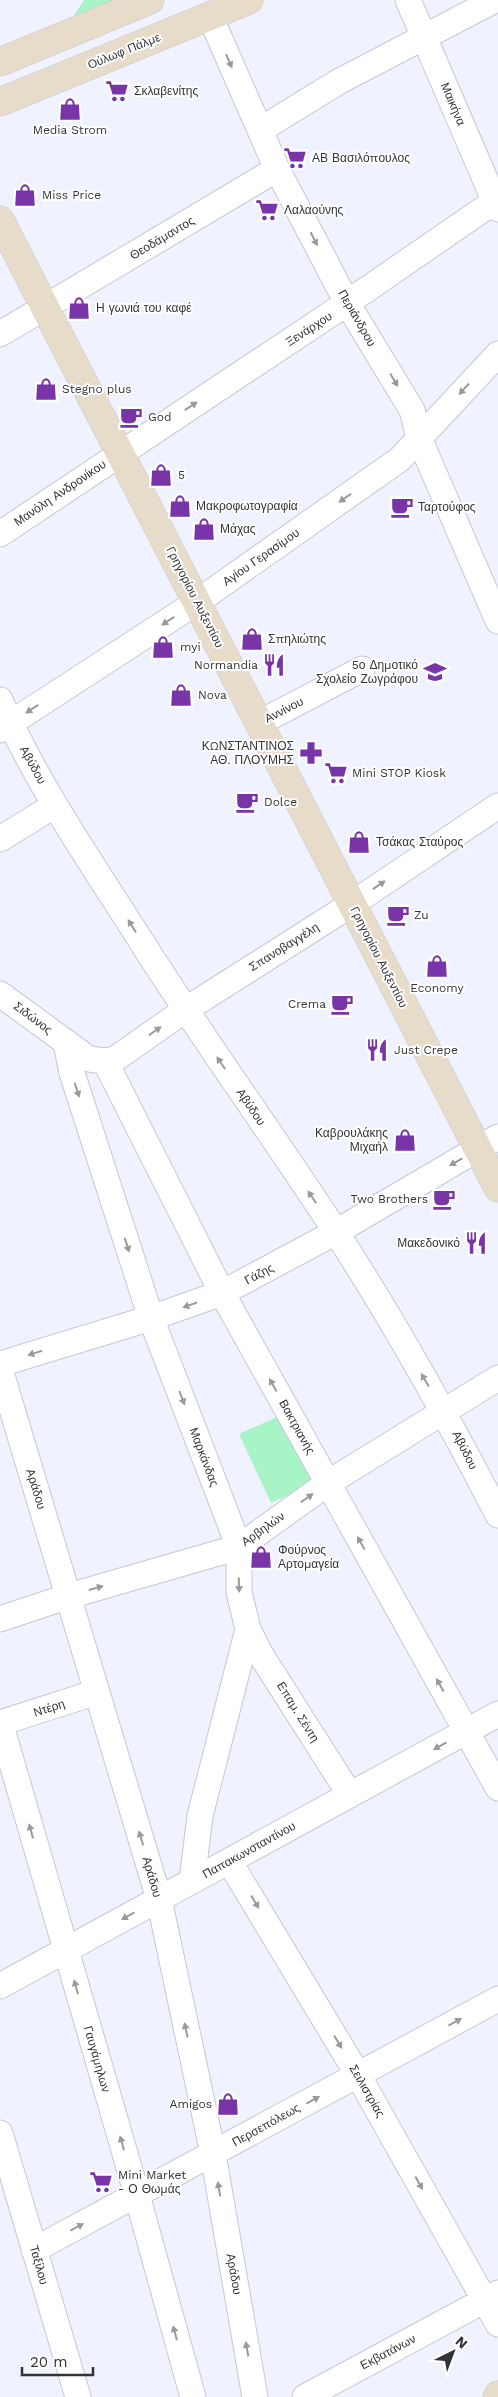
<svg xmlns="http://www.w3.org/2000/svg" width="498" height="2397" viewBox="0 0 498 2397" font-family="'Work Sans',sans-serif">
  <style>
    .green { fill: #a9f4c6 }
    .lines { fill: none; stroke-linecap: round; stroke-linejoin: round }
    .street-casing { stroke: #c5c8d3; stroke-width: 27 }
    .secondary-casing { stroke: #c5c8d3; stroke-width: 29 }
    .street { stroke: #fff; stroke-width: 25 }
    .secondary { stroke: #e7dcc9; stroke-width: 28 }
    .oneway { fill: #999a9c }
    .labels { text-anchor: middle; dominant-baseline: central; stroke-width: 4; stroke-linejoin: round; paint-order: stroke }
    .street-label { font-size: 12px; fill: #333438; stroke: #fff }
    .poi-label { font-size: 12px; fill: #333438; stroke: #fff; text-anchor: start }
  </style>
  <rect width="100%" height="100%" fill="#f0f3ff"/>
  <path class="green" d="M84 0H130L68 25Z
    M288 1412 319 1481 271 1503 239 1434Z"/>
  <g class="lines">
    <defs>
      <path id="street" d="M408 0 498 209
        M210 16 277 169 347 303 412 410 419 438 498 621
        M260 130 338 82 495 0
        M0 334 277 169
        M0 534 347 303 495 201
        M0 700C38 787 93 865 143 944 205 1042 273 1135 336 1232 395 1323 448 1418 498 1515
        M259 723 362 669
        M0 730 197 602 400 459 498 354
        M0 839 55 805
        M0 994 89 1059 105 1061 115 1059 185 1010 352 904 498 806
        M66 1043 72 1073 151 1318 239 1547V1592L248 1629 200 1816 192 1881
        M105 1061 222 1293 498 1788
        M0 1364 151 1318 222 1293 336 1232 498 1137
        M0 1369 159 1899 213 2154 255 2397
        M0 1619 69 1596 239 1547 328 1483 498 1378
        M248 1629 261 1655 350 1795
        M0 1722 137 2195 193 2397
        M0 1723 97 1692
        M229 1861 358 2075 498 2324
        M0 1986 498 1714
        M0 2133 78 2397
        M34 2250 498 1999
        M305 2397 498 2293"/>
      <path id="secondary" d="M0 62 150 0
        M0 102 249 0
        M0 220 498 1188
        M497 2397 498 2395"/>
    </defs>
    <use href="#street" class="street-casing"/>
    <use href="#secondary" class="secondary-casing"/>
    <use href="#street" class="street"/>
    <use href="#secondary" class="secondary"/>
  </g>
  <defs><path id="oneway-solid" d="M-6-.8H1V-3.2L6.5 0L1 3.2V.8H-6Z" transform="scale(1.25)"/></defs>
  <g class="oneway">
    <use href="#oneway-solid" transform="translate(229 61) rotate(66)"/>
    <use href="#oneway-solid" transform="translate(314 239) rotate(63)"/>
    <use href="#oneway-solid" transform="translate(394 380) rotate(59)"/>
    <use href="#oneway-solid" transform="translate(464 389) rotate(133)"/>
    <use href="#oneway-solid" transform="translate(191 406) rotate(-33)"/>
    <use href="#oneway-solid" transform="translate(345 498) rotate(145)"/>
    <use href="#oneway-solid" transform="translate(168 621) rotate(147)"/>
    <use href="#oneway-solid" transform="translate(32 709) rotate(147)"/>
    <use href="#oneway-solid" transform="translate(379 885) rotate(-34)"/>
    <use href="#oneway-solid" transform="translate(132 926) rotate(-122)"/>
    <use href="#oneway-solid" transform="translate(155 1031) rotate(-35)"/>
    <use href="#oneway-solid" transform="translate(221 1063) rotate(-124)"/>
    <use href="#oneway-solid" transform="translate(77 1090) rotate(72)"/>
    <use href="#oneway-solid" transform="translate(456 1162) rotate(150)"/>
    <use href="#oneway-solid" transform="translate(312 1197) rotate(-124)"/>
    <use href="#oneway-solid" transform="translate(127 1245) rotate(72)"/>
    <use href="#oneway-solid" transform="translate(190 1305) rotate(161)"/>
    <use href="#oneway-solid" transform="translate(35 1353) rotate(163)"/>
    <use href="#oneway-solid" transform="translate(425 1380) rotate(-121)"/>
    <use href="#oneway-solid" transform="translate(273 1385) rotate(-119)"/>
    <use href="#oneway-solid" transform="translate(182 1398) rotate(69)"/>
    <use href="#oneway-solid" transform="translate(307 1498) rotate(-35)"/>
    <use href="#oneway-solid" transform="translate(361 1543) rotate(-119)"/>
    <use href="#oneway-solid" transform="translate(239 1585) rotate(88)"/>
    <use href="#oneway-solid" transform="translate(96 1588) rotate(-16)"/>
    <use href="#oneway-solid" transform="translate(440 1685) rotate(-119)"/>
    <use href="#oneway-solid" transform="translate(440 1746) rotate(151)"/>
    <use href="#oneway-solid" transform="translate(31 1831) rotate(-106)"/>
    <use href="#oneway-solid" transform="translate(141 1838) rotate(-107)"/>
    <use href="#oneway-solid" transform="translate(255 1902) rotate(59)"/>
    <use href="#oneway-solid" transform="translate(128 1916) rotate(151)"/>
    <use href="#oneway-solid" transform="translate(76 1987) rotate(-106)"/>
    <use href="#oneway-solid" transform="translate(455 2022) rotate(-29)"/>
    <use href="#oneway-solid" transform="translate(186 2030) rotate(-102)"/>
    <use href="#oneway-solid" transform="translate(338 2042) rotate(59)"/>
    <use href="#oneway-solid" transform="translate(313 2100) rotate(-29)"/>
    <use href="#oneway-solid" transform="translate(122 2143) rotate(-106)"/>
    <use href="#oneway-solid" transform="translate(419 2183) rotate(61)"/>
    <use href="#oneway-solid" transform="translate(219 2189) rotate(-100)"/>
    <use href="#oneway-solid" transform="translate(77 2227) rotate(-28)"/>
    <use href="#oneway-solid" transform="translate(175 2333) rotate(-105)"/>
    <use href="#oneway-solid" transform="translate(247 2349) rotate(-100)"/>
  </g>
  <defs>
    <symbol id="supermarket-bare" viewBox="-9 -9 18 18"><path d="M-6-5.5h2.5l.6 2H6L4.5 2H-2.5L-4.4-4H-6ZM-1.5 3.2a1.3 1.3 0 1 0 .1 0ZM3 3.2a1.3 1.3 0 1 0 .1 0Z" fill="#7934a7" stroke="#fff" stroke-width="2.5" paint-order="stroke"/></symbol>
    <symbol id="shop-bare" viewBox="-9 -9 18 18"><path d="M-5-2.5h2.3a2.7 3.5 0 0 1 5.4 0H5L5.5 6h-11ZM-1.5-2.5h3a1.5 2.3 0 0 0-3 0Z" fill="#7934a7" stroke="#fff" stroke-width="2.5" paint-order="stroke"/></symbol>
    <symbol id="cafe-bare" viewBox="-9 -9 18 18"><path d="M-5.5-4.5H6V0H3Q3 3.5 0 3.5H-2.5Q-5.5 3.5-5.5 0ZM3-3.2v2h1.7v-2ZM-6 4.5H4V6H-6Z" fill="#7934a7" stroke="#fff" stroke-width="2.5" paint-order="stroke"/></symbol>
    <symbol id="restaurant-bare" viewBox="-9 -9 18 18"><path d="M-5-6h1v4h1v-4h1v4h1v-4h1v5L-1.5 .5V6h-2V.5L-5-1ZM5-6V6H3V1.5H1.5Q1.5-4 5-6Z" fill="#7934a7" stroke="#fff" stroke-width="2.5" paint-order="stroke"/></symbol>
    <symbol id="school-bare" viewBox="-9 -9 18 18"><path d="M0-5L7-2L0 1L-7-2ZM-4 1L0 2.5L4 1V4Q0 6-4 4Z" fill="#7934a7" stroke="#fff" stroke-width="2.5" paint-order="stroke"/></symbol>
    <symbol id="pharmacy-bare" viewBox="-9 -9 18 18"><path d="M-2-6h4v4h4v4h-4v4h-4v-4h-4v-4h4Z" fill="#7934a7" stroke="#fff" stroke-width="2.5" paint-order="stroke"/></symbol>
  </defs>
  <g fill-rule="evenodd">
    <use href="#supermarket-bare" x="101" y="75" width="32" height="32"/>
    <use href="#shop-bare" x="54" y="93" width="32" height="32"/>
    <use href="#supermarket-bare" x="279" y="142" width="32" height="32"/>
    <use href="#shop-bare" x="9" y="179" width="32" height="32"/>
    <use href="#supermarket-bare" x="251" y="194" width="32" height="32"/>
    <use href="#shop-bare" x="63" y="292" width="32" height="32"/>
    <use href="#shop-bare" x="30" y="373" width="32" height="32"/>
    <use href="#cafe-bare" x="115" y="401" width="32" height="32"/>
    <use href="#shop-bare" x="145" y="459" width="32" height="32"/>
    <use href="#shop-bare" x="164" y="490" width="32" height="32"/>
    <use href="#cafe-bare" x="386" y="491" width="32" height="32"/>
    <use href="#shop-bare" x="188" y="513" width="32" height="32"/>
    <use href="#shop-bare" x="236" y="623" width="32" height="32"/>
    <use href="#shop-bare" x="147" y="631" width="32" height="32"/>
    <use href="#restaurant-bare" x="258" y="649" width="32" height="32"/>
    <use href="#school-bare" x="419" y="656" width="32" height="32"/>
    <use href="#shop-bare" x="165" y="679" width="32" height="32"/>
    <use href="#pharmacy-bare" x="295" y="737" width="32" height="32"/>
    <use href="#supermarket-bare" x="320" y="757" width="32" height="32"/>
    <use href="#cafe-bare" x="231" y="786" width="32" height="32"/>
    <use href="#shop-bare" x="343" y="826" width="32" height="32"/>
    <use href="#cafe-bare" x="382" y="899" width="32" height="32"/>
    <use href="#shop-bare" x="421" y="950" width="32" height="32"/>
    <use href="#cafe-bare" x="326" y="988" width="32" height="32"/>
    <use href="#restaurant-bare" x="361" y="1034" width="32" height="32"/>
    <use href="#shop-bare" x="389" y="1124" width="32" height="32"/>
    <use href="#cafe-bare" x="428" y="1183" width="32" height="32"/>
    <use href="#restaurant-bare" x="460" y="1227" width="32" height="32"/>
    <use href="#shop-bare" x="245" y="1541" width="32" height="32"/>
    <use href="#shop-bare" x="212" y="2088" width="32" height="32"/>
    <use href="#supermarket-bare" x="85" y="2166" width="32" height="32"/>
  </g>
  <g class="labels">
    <g class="street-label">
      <text transform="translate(124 51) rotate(-22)">Ούλωφ Πάλμε</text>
      <text transform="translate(453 104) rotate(67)">Μαικήνα</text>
      <text transform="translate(162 238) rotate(-31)">Θεοδάμαντος</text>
      <text transform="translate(357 318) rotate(60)">Περιάνδρου</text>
      <text transform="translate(309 329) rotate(-33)">Ξενάρχου</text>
      <text transform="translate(60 493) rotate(-34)">Μανόλη Ανδρονίκου</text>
      <text transform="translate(261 557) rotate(-35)">Αγίου Γερασίμου</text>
      <text transform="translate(195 597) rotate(63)">Γρηγορίου Αυξεντίου</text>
      <text transform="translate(284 710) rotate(-27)">Αννίνου</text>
      <text transform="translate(33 765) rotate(61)">Αβύδου</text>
      <text transform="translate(284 947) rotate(-32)">Σπανοβαγγέλη</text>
      <text transform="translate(379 957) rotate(63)">Γρηγορίου Αυξεντίου</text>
      <text transform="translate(33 1018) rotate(37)">Σιδώνος</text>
      <text transform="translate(251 1107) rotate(56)">Αβύδου</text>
      <text transform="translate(259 1274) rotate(-28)">Γάζης</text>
      <text transform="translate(297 1427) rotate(61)">Βακτριανής</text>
      <text transform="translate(465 1450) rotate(63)">Αβύδου</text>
      <text transform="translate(204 1457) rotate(69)">Μαρκάνδας</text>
      <text transform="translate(36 1489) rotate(73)">Αράδου</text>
      <text transform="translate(263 1529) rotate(-35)">Αρβηλών</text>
      <text transform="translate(49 1708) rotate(-18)">Ντέρη</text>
      <text transform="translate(298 1712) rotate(58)">Επαμ. Σέντη</text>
      <text transform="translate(249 1850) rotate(-29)">Παπακωνσταντίνου</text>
      <text transform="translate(152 1877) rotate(74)">Αράδου</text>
      <text transform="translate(97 2059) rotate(74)">Γαυγάμηλων</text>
      <text transform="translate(367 2091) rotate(60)">Σειλιστρίας</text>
      <text transform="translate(266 2125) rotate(-29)">Περσεπόλεως</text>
      <text transform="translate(39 2265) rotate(74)">Ταξίλου</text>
      <text transform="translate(234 2274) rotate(80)">Αράδου</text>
      <text transform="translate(388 2352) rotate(-28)">Εκβατάνων</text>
    </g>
    <g class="poi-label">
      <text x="134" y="91">Σκλαβενίτης</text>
      <text x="70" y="130" text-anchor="middle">Media Strom</text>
      <text x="312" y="158">ΑΒ Βασιλόπουλος</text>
      <text x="42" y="195">Miss Price</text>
      <text x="284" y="210">Λαλαούνης</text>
      <text x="96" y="308">Η γωνιά του καφέ</text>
      <text x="62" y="389">Stegno plus</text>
      <text x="148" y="417">God</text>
      <text x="178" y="475">5</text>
      <text x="196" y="506">Μακροφωτογραφία</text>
      <text x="418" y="507">Ταρτούφος</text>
      <text x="220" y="529">Μάχας</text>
      <text x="268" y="639">Σπηλιώτης</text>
      <text x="180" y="647">myi</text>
      <text x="258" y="665" text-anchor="end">Normandia</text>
      <text x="418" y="665" text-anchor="end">5ο Δημοτικό<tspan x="418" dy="14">Σχολείο Ζωγράφου</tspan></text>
      <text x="198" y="695">Nova</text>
      <text x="294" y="746" text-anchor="end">ΚΩΝΣΤΑΝΤΙΝΟΣ<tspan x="294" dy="14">ΑΘ. ΠΛΟΥΜΗΣ</tspan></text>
      <text x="352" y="773">Mini STOP Kiosk</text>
      <text x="264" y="802">Dolce</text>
      <text x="376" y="842">Τσάκας Σταύρος</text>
      <text x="414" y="915">Zu</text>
      <text x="437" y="988" text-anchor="middle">Economy</text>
      <text x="326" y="1004" text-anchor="end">Crema</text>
      <text x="394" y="1050">Just Crepe</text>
      <text x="388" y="1133" text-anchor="end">Καβρουλάκης<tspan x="388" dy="14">Μιχαήλ</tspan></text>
      <text x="428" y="1199" text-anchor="end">Two Brothers</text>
      <text x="460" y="1243" text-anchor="end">Μακεδονικό</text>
      <text x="278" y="1550">Φούρνος<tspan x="278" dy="14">Αρτομαγεία</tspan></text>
      <text x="212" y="2104" text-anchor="end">Amigos</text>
      <text x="118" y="2175">Mini Market<tspan x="118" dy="14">- Ο Θωμάς</tspan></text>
    </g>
  </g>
  <g transform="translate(453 2352) rotate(42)" stroke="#ffffff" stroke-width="4" paint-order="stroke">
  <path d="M0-4L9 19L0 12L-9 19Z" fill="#333438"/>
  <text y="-8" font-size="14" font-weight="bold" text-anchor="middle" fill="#333438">N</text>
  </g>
  <path d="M22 2367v8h71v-8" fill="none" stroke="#333438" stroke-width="2.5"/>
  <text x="30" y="2367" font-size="15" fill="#333438" stroke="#ffffff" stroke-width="4" paint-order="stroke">20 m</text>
</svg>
